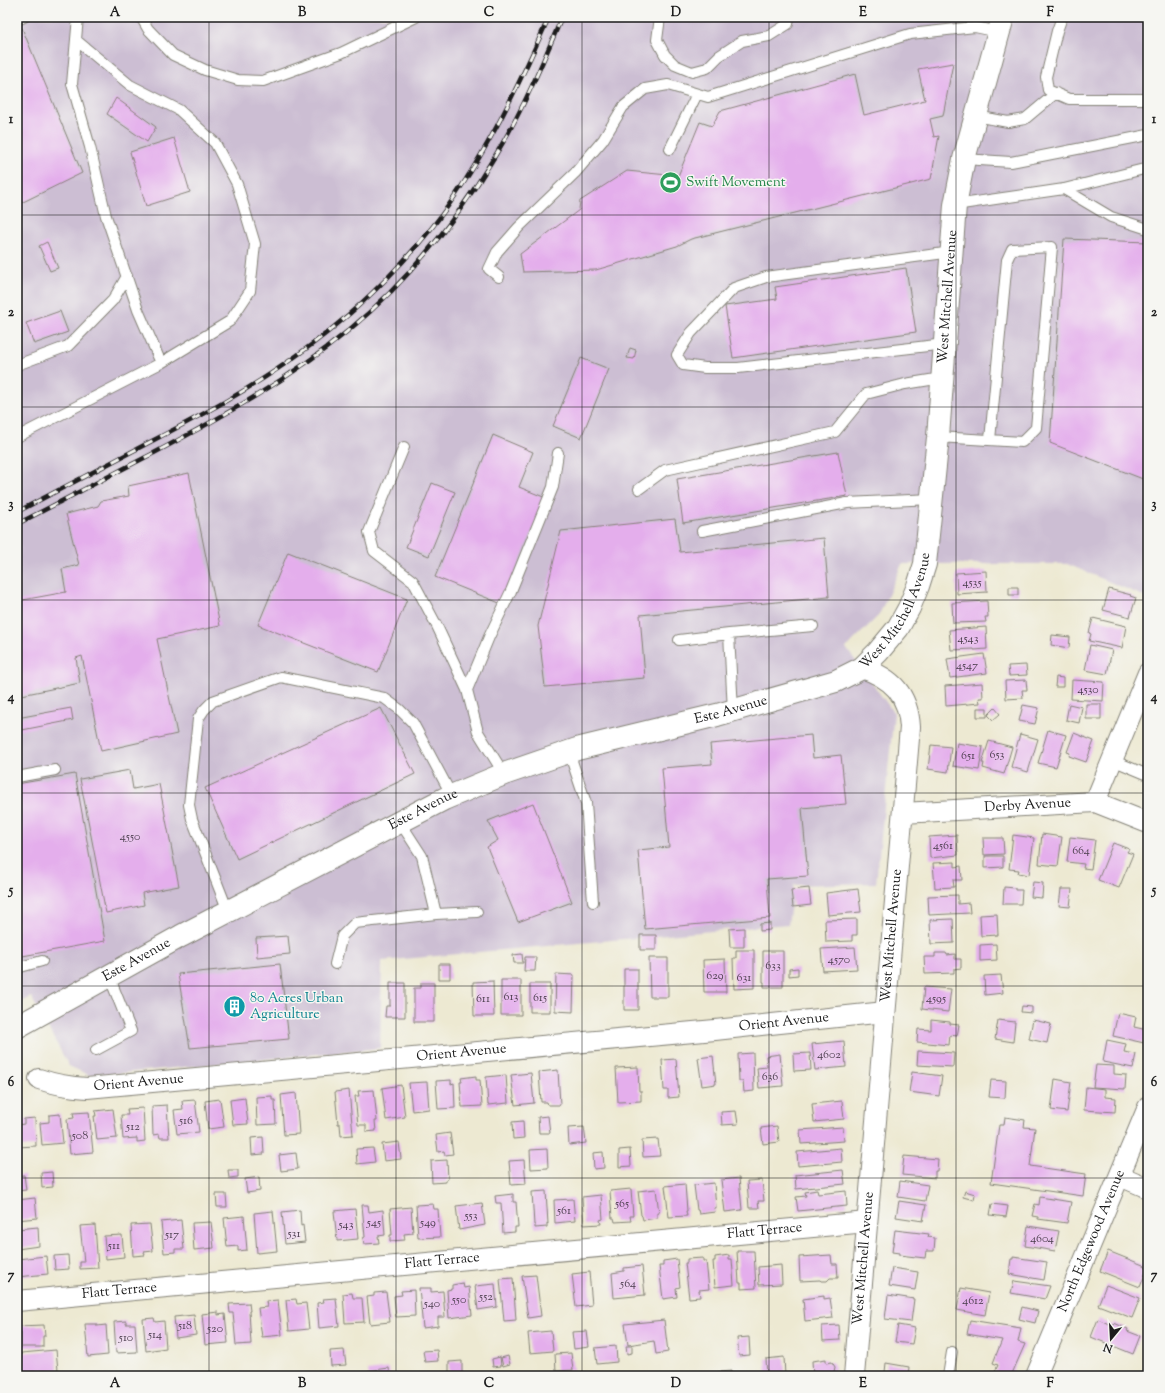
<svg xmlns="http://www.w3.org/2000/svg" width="1165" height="1393" viewBox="0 0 1165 1393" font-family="'Sorts Mill Goudy',serif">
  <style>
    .industrial { fill: #ccbed3 }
    .building { fill: #e4aeec }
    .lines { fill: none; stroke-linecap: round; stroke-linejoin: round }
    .service-casing { stroke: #848277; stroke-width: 12 }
    .minor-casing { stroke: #848277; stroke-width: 22 }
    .tertiary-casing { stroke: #848277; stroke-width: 24 }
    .service { stroke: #fff; stroke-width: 10 }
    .minor { stroke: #fff; stroke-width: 20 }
    .tertiary { stroke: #fff; stroke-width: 22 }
    .rail-casing { stroke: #1c1c1c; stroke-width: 4.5 }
    .rail { stroke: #f6f6f2; stroke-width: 3; stroke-dasharray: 9; stroke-linecap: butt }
    .grid { fill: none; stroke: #1c1c1c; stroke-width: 1; stroke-opacity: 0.55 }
    .labels { text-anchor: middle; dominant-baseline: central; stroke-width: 3; stroke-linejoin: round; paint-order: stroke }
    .number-label { font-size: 12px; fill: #4e4050 }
    .leisure-label { font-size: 14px; fill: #27864d; stroke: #f6f6f2; text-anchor: start }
    .street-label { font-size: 14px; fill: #1c1c1c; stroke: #f6f6f2 }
    .culture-label { font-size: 14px; fill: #0d838f; stroke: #f6f6f2; text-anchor: start }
    .neatline { fill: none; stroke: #1c1c1c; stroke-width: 1.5 }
    .grid-label { font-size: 13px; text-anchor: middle; font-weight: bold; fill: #1c1c1c }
  </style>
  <rect width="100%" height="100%" fill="#f6f6f2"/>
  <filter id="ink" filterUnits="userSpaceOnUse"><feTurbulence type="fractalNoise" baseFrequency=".025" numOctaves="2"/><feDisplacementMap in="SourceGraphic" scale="8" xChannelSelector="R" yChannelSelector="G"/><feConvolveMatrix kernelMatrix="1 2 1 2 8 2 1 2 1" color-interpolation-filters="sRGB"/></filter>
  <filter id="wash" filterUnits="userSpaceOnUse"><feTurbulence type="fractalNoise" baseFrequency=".012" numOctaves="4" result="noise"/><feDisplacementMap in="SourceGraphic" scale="16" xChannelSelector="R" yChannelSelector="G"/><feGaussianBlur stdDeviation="0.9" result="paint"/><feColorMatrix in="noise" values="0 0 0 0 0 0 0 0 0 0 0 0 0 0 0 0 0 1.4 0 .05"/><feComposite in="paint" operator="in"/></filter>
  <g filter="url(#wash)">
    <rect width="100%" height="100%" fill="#ede9d2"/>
    <path class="industrial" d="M17 17H1148V598L1067 564H902L879 615 846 648 894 713 876 883 794 885 788 924 382 961 380 1048 91 1076 69 1066 31 997 17 1004Z"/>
    <g id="blocks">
      <path class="building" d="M22 28 82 173 17 205V31Z
        M953 63 943 116 930 119 934 137 939 136 931 179 691 239 677 246 596 270 523 272 520 254 579 210 580 201 627 171 678 176 700 122 712 126 720 111 855 74 864 115 925 100 918 69Z
        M116 98 156 127 147 142 107 114Z
        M174 138 190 192 146 206 130 152Z
        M1064 239 1148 242V481L1050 443Z
        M47 242 58 268 50 271 39 246Z
        M906 268 916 332 733 358 725 306 777 299 775 287Z
        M60 311 68 332 34 344 26 323Z
        M630 348 636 350 634 359 627 358Z
        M581 358 609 369 581 438 553 426Z
        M493 435 533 452 519 487 546 498 502 604 435 577Z
        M838 452 847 496 683 523 677 479Z
        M189 473 220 626 157 639 177 734 101 751 82 656 76 658 80 683 17 696V601L66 592 62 569 79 565 66 514 98 506 101 501 129 496 128 486Z
        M432 483 455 492 429 556 406 547Z
        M675 519 680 552 824 538 829 597 640 615 645 678 545 687 538 626 561 531Z
        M288 552 407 599 378 672 258 625Z
        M986 571 987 592 957 594 956 573Z
        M1009 587H1018V595H1009Z
        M1109 589 1131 595 1130 596 1136 598 1130 617 1103 610Z
        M987 601 988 617H985L986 622 953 623 952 603Z
        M1093 618 1126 626 1122 648 1089 641 1091 634 1089 633Z
        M986 627 987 649 974 650V649L951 650 949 630Z
        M1052 635 1070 637 1069 648 1051 645Z
        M1090 645 1112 650 1107 674 1085 670Z
        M984 654 987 673 950 678 947 659Z
        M1026 665 1027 675 1009 676 1008 666Z
        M1056 677 1063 678V687H1055Z
        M1026 680 1027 690H1022L1023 698 1006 699 1005 681Z
        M1072 680 1104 682 1103 701 1071 699Z
        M982 683 983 698H979L980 703 946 706 945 686Z
        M1069 704 1082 707 1079 723 1066 720Z
        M1086 704H1101V719H1086Z
        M1023 705 1039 708 1035 724 1019 721Z
        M71 708 73 720 17 731V718Z
        M381 708 415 774 237 859 205 788Z
        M977 708H987V717H977Z
        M995 708 1000 714 993 720 988 715Z
        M1048 730 1066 735 1056 767 1038 763Z
        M1074 733 1094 741 1086 762 1069 756 1070 753 1067 752Z
        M1020 734 1038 739 1028 772 1011 767Z
        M811 735 813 758 841 755 846 804 802 808 808 876 767 879 770 918 645 929 638 850 669 847 662 768 712 764 710 744Z
        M989 741 1012 747 1004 774 983 768 984 763H982Z
        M957 743 983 747 979 770 953 766Z
        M931 745 951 747 948 772 928 769Z
        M130 770 133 789 159 784 179 886 142 893 144 905 106 913 80 779Z
        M75 774 105 941 17 957V784Z
        M533 803 572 902 518 922 487 847 498 840 488 821Z
        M1042 834 1062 837 1058 866 1039 864Z
        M957 835 958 855 930 858 929 837Z
        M1013 835 1034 838 1029 875 1018 873 1019 870 1009 869Z
        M1070 837 1095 840 1091 869 1083 868 1084 864 1067 862Z
        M983 838H1003L1004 854 984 855Z
        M1113 843 1129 849 1127 852 1133 854 1119 888 1098 880Z
        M985 856H1003V867L985 868Z
        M955 862V867L961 866 962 880H953L954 887 935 888 933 863Z
        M1033 882 1043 883 1042 898 1031 897Z
        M1004 887 1015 888V890H1022L1021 904H1003Z
        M809 888 811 905 793 907 791 890Z
        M858 889 861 912 828 915 826 893Z
        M1061 889H1072L1070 907 1059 906Z
        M958 895V904L969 903 970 913 929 915 928 896Z
        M997 914 998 935 981 936 980 915Z
        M857 919V935H852V941L826 942 825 920Z
        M953 919 954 943 931 944 930 920Z
        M770 923V930L760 931V924Z
        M744 928V947H730L729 929Z
        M640 935H656V950H640Z
        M288 936 290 954 257 957 256 938Z
        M996 944 997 960 980 961V945Z
        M855 947 857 969 823 971 821 949Z
        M736 950H754V988L734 989 733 958H736Z
        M763 951H783V987H764V982H763Z
        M935 953H946L947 955 955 954V959H961V968L954 969V973L925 974 924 957H935Z
        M522 954 523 963H514L513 955Z
        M525 957H536L535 971H524Z
        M649 958H668V997H650Z
        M725 959 726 992H704L703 960Z
        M280 964 289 1039 190 1048 178 974Z
        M439 964H450V979H439Z
        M798 968V975L789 976V969Z
        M624 969H638V1010H624Z
        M556 974 574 975 573 1012 555 1011Z
        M1001 975 1003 993 985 995 984 976Z
        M501 980H521V1015H501Z
        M493 981 494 1016H474L473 982Z
        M390 983H405V1017H385L386 1006H390Z
        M421 983H434V1022H414V988H421Z
        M530 984H550V1012H530Z
        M924 987 951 989 948 1012 922 1009Z
        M1022 1006 1032 1007V1013L1021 1012Z
        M1118 1013 1136 1017 1134 1027 1147 1030 1144 1043 1113 1036Z
        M931 1020 950 1022V1024L959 1025 957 1036 950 1035 949 1045 917 1042 918 1029 931 1030Z
        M998 1020 1015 1022 1013 1042 995 1039Z
        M1033 1020 1051 1024 1047 1043 1029 1039Z
        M1107 1040 1126 1044 1124 1052 1136 1054 1133 1068 1103 1062Z
        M844 1041 846 1067 815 1070 812 1044Z
        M918 1051 954 1053 953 1067 917 1065Z
        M753 1053 754 1091 744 1092 743 1081H739L738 1054Z
        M810 1053 811 1070 794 1071 793 1054Z
        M780 1054 783 1086 759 1088 757 1068 767 1067 766 1056Z
        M713 1056 716 1084 702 1086 698 1058Z
        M676 1059 679 1097 668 1098V1090H664L662 1060Z
        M1096 1065 1114 1066V1074L1126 1075 1125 1089 1093 1087Z
        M638 1067 639 1091H641V1101L618 1102 616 1068Z
        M558 1070 560 1105H548L547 1102H541L539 1072Z
        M912 1072 942 1076 939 1096 909 1092Z
        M531 1073 534 1103 515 1105 511 1075Z
        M506 1075 508 1103 488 1105 486 1077Z
        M476 1076V1080H480L482 1106 462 1107 460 1082H462L461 1078Z
        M1055 1079 1071 1082 1067 1112 1051 1110Z
        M451 1080V1084L454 1083 455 1108 438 1109 436 1081Z
        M991 1080 1006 1081 1005 1098 989 1097Z
        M427 1082 429 1109 412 1111 409 1083Z
        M401 1085 405 1117 386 1120 382 1088Z
        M1086 1087 1105 1089V1097L1116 1098 1115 1112 1084 1110Z
        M349 1090 353 1135 341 1136 340 1124H338L335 1092Z
        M374 1090 377 1121H375L376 1131 366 1132V1125H358L355 1096H359L358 1091Z
        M296 1093 299 1134 284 1135 281 1095Z
        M272 1096V1100H275L276 1124 257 1125 256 1097Z
        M245 1098 248 1124 233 1125 230 1100Z
        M220 1099 224 1127 208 1129 205 1101Z
        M195 1100 199 1132 177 1134 174 1110 183 1109 182 1101Z
        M842 1101 844 1119 814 1122 812 1104Z
        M167 1105 169 1138H160L159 1134 153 1135 152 1106Z
        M143 1108 145 1141 137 1142V1138L123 1139 121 1115H128L127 1109Z
        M113 1109 117 1138 97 1140 94 1116H96L95 1111Z
        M736 1111 738 1124 722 1125 721 1112Z
        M89 1112 93 1152 70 1154 67 1119 74 1118 73 1113Z
        M60 1114 63 1143 42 1145 40 1123 49 1122V1115Z
        M548 1116 550 1133H539L538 1117Z
        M1005 1117 1025 1120 1024 1127 1035 1128 1030 1166 1086 1174 1083 1196 991 1183 999 1125H1004Z
        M35 1118 36 1146 17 1147V1125L24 1124V1119Z
        M523 1121 524 1138 513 1139 512 1122Z
        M777 1126 779 1142 763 1144 761 1128Z
        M584 1127 586 1143 569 1145 568 1128Z
        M843 1127 844 1141 801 1144 800 1130Z
        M450 1133 453 1154 445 1155 444 1151 438 1152 436 1135Z
        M263 1137 264 1154 252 1155 251 1138Z
        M658 1139 660 1156 643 1157 642 1140Z
        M399 1142 401 1159 384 1161 382 1144Z
        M373 1148 375 1162 357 1164 356 1149Z
        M841 1148 842 1162 798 1166 797 1152Z
        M547 1149 548 1168 531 1169 530 1150Z
        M630 1149 631 1166 619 1167V1150Z
        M603 1152 604 1168 594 1169 593 1153Z
        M296 1153 298 1169 281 1171 279 1155Z
        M904 1156 938 1159 937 1171H935V1178L902 1175Z
        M447 1160 448 1179 446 1180V1182L432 1183 431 1161Z
        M524 1160 526 1184 511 1185 509 1161Z
        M228 1170H238V1177L229 1178Z
        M843 1170 845 1184 796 1189 795 1175Z
        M52 1172 53 1187 42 1188 41 1173Z
        M24 1175 26 1190 17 1191V1176Z
        M259 1177 260 1191 247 1193 245 1179Z
        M739 1178 742 1210 725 1212 721 1180Z
        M762 1180 764 1201H758L759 1208H749L747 1181Z
        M900 1181 928 1185 925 1201 898 1197Z
        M714 1183 716 1208H714L715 1212 699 1214 698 1210H697L694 1185Z
        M685 1184 687 1211H686L687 1216 669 1217 665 1186Z
        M631 1189 633 1216H630L631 1221 615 1222 614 1218H612L610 1191Z
        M656 1189 659 1213H657V1218L643 1220 642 1216 641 1215 638 1191Z
        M817 1190 818 1194 846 1191 847 1206 798 1211 796 1197 806 1196 805 1192Z
        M546 1191 548 1224 547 1223V1227L535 1228V1225H534L532 1192Z
        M965 1191 975 1194 974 1200 963 1197Z
        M216 1194H226L227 1207H217Z
        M513 1194V1202H516L518 1227H515V1232L503 1233 501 1203H496L495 1196Z
        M601 1195 603 1219 600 1220 601 1224 584 1225 582 1197Z
        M1040 1197 1071 1202 1067 1223 1038 1219V1217L1032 1216 1035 1204 1039 1205Z
        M35 1198 37 1218 17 1220V1200Z
        M573 1199 575 1221 555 1223 554 1200Z
        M899 1201 926 1205 923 1221 896 1217Z
        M482 1203 485 1225 459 1230 456 1206Z
        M433 1204 434 1209H438L440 1237 418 1238 416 1205Z
        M992 1204 1008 1206 1006 1217 990 1215Z
        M362 1205H368L369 1212 383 1210 385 1235 378 1236 379 1243 364 1244 363 1238 365 1237Z
        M411 1207 413 1233 404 1234 405 1240 390 1241V1235H392L390 1209Z
        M355 1209 358 1239 337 1241 334 1211Z
        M300 1210 301 1226 303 1225 305 1242 285 1244 282 1212Z
        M273 1211 277 1251 257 1253 254 1213Z
        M244 1216 247 1250 238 1251V1246L227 1247 224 1218Z
        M181 1220 184 1249H175V1252L164 1253 161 1222Z
        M211 1222 214 1248 194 1250 192 1223Z
        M150 1224 153 1251 144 1252 145 1255 133 1256 131 1225Z
        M95 1225 98 1268 80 1269V1262H84L80 1226Z
        M1028 1226 1059 1231 1055 1251 1025 1246Z
        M38 1227 39 1246 17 1249V1229Z
        M895 1230 929 1234 928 1237 935 1238 934 1251H926L925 1258 899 1255V1253L892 1252Z
        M122 1235 124 1257 106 1259 104 1236Z
        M737 1251H754L756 1288 741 1289V1283H739Z
        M1108 1251 1148 1267 1140 1287 1100 1271Z
        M68 1255 69 1269 55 1270 54 1256Z
        M729 1255V1259H732L734 1285 715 1287 713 1261H715V1257Z
        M831 1255 832 1264H837L838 1278H830L827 1281H821L820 1280 800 1281 799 1257Z
        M46 1256 48 1274 17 1277V1259Z
        M1013 1257 1047 1262 1044 1280 1009 1274 1011 1259H1013Z
        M703 1258V1261H706L709 1289 699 1290 700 1297 689 1298 685 1263H687V1259Z
        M677 1259 680 1287 676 1288 677 1297 663 1299 659 1266H663V1261Z
        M781 1265 782 1284 759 1285 758 1267Z
        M642 1266 645 1295 614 1298 612 1273 624 1271V1268Z
        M892 1268 918 1272 915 1290 889 1286Z
        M589 1272 592 1305 576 1307 572 1274Z
        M536 1275 541 1316 528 1318 522 1276Z
        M513 1278 516 1320 504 1321 500 1279Z
        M1014 1281 1050 1286 1045 1299 1011 1293Z
        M463 1283 464 1288 469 1287 472 1315 449 1318 447 1290 452 1289V1285Z
        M495 1284 497 1307 478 1310 475 1286Z
        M1106 1285 1140 1298 1132 1318 1098 1305Z
        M419 1288H431V1292L443 1291 445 1317H438V1326L423 1328Z
        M961 1288 989 1293 985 1315 957 1310Z
        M414 1290 415 1316 396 1317 394 1296 402 1295 401 1291Z
        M386 1292 390 1322 370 1324 367 1297 374 1296V1293Z
        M352 1293 353 1298H362L364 1322 345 1323 343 1294Z
        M888 1295 914 1299 911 1322 885 1319Z
        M824 1296V1299L830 1298 833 1318 805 1321 803 1299Z
        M336 1298 339 1326 319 1328 317 1303 324 1302 323 1299Z
        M296 1299 297 1304 306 1303 309 1329 289 1331 286 1300Z
        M278 1300 282 1335 262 1337 258 1308 267 1307 266 1301Z
        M249 1303 250 1311H249L251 1344 236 1345 233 1313H230L229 1304Z
        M1022 1307 1038 1311 1035 1323 1019 1319Z
        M218 1312V1315L225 1314 228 1343 205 1345 202 1314Z
        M194 1315 196 1335 176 1338 174 1317Z
        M154 1318 155 1322 164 1321 166 1348 146 1351 143 1319Z
        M1098 1319 1113 1326 1114 1323 1128 1329 1127 1331 1140 1336 1133 1354 1091 1337Z
        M664 1320 668 1352 656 1354 654 1341 628 1345 625 1324Z
        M970 1320 1021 1328 1018 1342 1025 1344 1011 1376H993L998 1365 993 1363 1002 1340 967 1334Z
        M126 1321V1324H135L137 1352 116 1353 114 1322Z
        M85 1324H97V1326L106 1325 108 1355 88 1357Z
        M44 1325 45 1336H43V1347H21V1332H17V1326Z
        M839 1325 840 1340 823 1341 822 1326Z
        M898 1325 915 1328 912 1344 895 1342Z
        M551 1331 553 1351 530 1353 528 1333Z
        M587 1331 589 1347 574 1349 572 1332Z
        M749 1337 750 1355 739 1356 737 1338Z
        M616 1346 617 1362 597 1364 595 1348Z
        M626 1346H632V1353L627 1354Z
        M56 1350 58 1370 22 1373 21 1353Z
        M344 1350 346 1365 331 1366 330 1351Z
        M437 1350 438 1361 425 1362 423 1351Z
        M571 1353 573 1370 556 1371 555 1354Z
        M508 1356 510 1364 503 1366 501 1358Z
        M500 1357 501 1366 493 1367 492 1359Z
        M784 1357 785 1376 767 1375 766 1359Z
        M826 1359V1363L832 1362 835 1367 833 1376H813L812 1361Z
        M462 1361V1376H449V1362Z
        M886 1363 909 1367 908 1376H882L885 1372Z
        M389 1368 390 1376H369L368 1371Z
        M731 1371V1376H719L718 1372Z
        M1123 1373 1131 1376H1121Z"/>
    </g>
  </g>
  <g filter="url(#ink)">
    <use href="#blocks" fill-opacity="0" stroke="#848277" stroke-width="1"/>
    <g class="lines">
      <defs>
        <path id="service" d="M78 17 72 84 90 147 106 216 138 310 161 363
          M141 17 148 29 173 55 205 70 238 80 263 81 341 53 416 17
          M660 17 657 40 665 55 675 65 692 72 707 68 719 56 742 41 769 36 788 24 789 17
          M1062 17 1057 31 1046 77 1048 90 1069 99H1148
          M17 20 24 17
          M976 116 1008 122 1025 119 1056 93
          M670 149 697 94
          M964 159 1011 162 1148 135
          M1064 189 1148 168
          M955 205 1064 189 1111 217 1148 229
          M499 277 489 269 497 252 519 227 575 173 603 140 623 107 645 89 668 85 708 97 910 34 975 27 999 32
          M945 344 738 368H705L683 365 677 355 691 333 734 288 766 277 952 252
          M17 365 68 346 113 300 127 276
          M17 437 161 363 230 321 250 291 255 244 237 184 215 143 179 110 130 85 76 40
          M938 437 1022 442 1036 428 1052 247 1012 249 1007 260 990 440
          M404 447 369 532 374 551 413 581 437 626 467 690
          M639 489 665 470 835 432 866 394 905 384 942 378
          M702 531 847 503 932 499
          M679 640 729 634
          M733 711 729 634 813 626
          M569 752 586 803 593 902
          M1112 760 1148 775
          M504 774 478 732 467 690 489 637 511 591 553 487 558 453
          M17 777 55 770
          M400 822 422 856 436 914
          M228 911 192 819 189 805 198 719 204 710 213 701 281 677 384 698 399 709 413 723 452 796
          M335 964 342 936 355 923 436 914 477 912
          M17 968 42 961
          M96 1050 131 1031 109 976
          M948 1376 952 1352"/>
        <g id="minor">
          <path d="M1095 802 1148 673"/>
          <path id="s1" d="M903 813 1095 802 1148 823"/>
          <path id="s2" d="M39 1079C56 1085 69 1087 87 1088L715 1030 885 1012"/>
          <path d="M1120 1176 1148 1188"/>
          <path id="s3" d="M17 1301 867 1222"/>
          <path id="s4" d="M854 1376 910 727C908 694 892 678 862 668"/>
          <path id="s5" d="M1036 1376 1148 1107"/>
        </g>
        <g id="tertiary">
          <path id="s6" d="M17 1027 181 936 444 799 504 774 577 749 717 715 836 681 862 668 878 652 898 628 909 608 918 586 925 564 938 437 955 205 964 159 1003 17"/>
        </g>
      </defs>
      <use href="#service" class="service-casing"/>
      <use href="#minor" class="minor-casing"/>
      <use href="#tertiary" class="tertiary-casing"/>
      <use href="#service" class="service"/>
      <use href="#minor" class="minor"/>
      <use href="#tertiary" class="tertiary"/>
      <defs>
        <path id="rail" d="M17 512C61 489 106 465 150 442 200 416 251 389 296 356 347 320 391 278 430 230 481 166 516 91 549 17
          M17 524C63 501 108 476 154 453 222 417 290 379 349 330 408 281 456 221 495 156 522 112 542 64 562 17"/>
      </defs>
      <use href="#rail" class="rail-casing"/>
      <use href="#rail" class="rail"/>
    </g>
  </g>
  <path class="grid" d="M209 17V1376M396 17V1376M582 17V1376M769 17V1376M956 17V1376M17 215H1148M17 407H1148M17 600H1148M17 793H1148M17 986H1148M17 1178H1148"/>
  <defs>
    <symbol id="stadium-disc" viewBox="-11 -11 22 22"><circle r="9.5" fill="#2e9e5b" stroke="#f6f6f2"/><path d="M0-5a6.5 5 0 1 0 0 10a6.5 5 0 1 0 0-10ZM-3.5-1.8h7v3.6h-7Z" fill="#fff"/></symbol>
    <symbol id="building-disc" viewBox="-11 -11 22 22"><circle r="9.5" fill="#0f9aa8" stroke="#f6f6f2"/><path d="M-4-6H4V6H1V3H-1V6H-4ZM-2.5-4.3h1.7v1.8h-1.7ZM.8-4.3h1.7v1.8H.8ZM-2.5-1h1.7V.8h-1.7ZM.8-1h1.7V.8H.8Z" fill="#fff"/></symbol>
  </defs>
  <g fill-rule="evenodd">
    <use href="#stadium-disc" x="658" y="170" width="25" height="25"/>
    <use href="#building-disc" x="222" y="994" width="25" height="25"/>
  </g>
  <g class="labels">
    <g class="number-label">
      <text x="972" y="583">4535</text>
      <text x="968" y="639">4543</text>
      <text x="967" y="666">4547</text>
      <text x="1088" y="690">4530</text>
      <text x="997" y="755">653</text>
      <text x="968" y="756">651</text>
      <text x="130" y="837">4550</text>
      <text x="943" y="846">4561</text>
      <text x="1081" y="851">664</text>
      <text x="839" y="960">4570</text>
      <text x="773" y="966">633</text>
      <text x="715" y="976">629</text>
      <text x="744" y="978">631</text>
      <text x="511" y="997">613</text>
      <text x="540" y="998">615</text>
      <text x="483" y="999">611</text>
      <text x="936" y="999">4595</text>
      <text x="829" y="1055">4602</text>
      <text x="770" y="1077">636</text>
      <text x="186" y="1121">516</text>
      <text x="133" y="1127">512</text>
      <text x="80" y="1136">508</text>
      <text x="622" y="1204">565</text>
      <text x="564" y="1211">561</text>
      <text x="471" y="1216">553</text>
      <text x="374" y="1223">545</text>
      <text x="428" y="1223">549</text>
      <text x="346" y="1225">543</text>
      <text x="294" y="1234">531</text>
      <text x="172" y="1235">517</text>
      <text x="1042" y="1239">4604</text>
      <text x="114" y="1246">511</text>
      <text x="628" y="1284">564</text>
      <text x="486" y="1297">552</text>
      <text x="459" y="1300">550</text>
      <text x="973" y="1301">4612</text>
      <text x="432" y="1304">540</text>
      <text x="185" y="1326">518</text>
      <text x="215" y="1329">520</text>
      <text x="155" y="1335">514</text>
      <text x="126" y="1338">510</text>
    </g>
    <g class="leisure-label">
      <text x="686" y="183">Swift Movement</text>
    </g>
    <g class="street-label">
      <text stroke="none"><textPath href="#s6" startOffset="1315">West Mitchell Avenue</textPath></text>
      <text stroke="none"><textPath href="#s6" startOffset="991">West Mitchell Avenue</textPath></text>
      <text stroke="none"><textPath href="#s6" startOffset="785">Este Avenue</textPath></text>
      <text stroke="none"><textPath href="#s1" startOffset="125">Derby Avenue</textPath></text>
      <text stroke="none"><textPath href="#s6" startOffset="461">Este Avenue</textPath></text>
      <text stroke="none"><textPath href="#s4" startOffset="442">West Mitchell Avenue</textPath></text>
      <text stroke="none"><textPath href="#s6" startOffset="137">Este Avenue</textPath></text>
      <text stroke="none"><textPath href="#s2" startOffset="749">Orient Avenue</textPath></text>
      <text stroke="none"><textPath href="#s2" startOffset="425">Orient Avenue</textPath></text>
      <text stroke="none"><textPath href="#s2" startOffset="101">Orient Avenue</textPath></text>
      <text stroke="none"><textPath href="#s3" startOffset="751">Flatt Terrace</textPath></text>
      <text stroke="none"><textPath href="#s5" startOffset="146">North Edgewood Avenue</textPath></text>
      <text stroke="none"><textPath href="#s4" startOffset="118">West Mitchell Avenue</textPath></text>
      <text stroke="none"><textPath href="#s3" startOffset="427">Flatt Terrace</textPath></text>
      <text stroke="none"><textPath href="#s3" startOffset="103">Flatt Terrace</textPath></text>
    </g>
    <g class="culture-label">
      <text x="250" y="999">80 Acres Urban<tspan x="250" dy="16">Agriculture</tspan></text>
    </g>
  </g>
  <rect width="1165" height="1393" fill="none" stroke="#f6f6f2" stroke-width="44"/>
  <g transform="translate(1111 1339) rotate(198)" stroke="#f6f6f2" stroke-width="3" paint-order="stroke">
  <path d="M0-3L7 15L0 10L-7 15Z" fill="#1c1c1c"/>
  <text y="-6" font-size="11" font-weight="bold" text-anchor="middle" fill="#1c1c1c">N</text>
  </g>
  <rect x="22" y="22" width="1121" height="1349" class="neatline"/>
  <g class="grid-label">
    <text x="115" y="16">A</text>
    <text x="302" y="16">B</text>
    <text x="489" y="16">C</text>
    <text x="676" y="16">D</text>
    <text x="863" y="16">E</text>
    <text x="1050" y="16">F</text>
    <text x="11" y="123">1</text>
    <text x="1154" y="123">1</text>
    <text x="11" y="316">2</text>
    <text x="1154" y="316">2</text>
    <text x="11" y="508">3</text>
    <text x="1154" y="508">3</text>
    <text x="11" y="701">4</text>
    <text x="1154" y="701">4</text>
    <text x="11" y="894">5</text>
    <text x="1154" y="894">5</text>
    <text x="11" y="1086">6</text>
    <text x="1154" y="1086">6</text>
    <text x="11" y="1279">7</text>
    <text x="1154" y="1279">7</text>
    <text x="115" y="1387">A</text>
    <text x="302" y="1387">B</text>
    <text x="489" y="1387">C</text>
    <text x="676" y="1387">D</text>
    <text x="863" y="1387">E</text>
    <text x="1050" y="1387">F</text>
  </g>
</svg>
